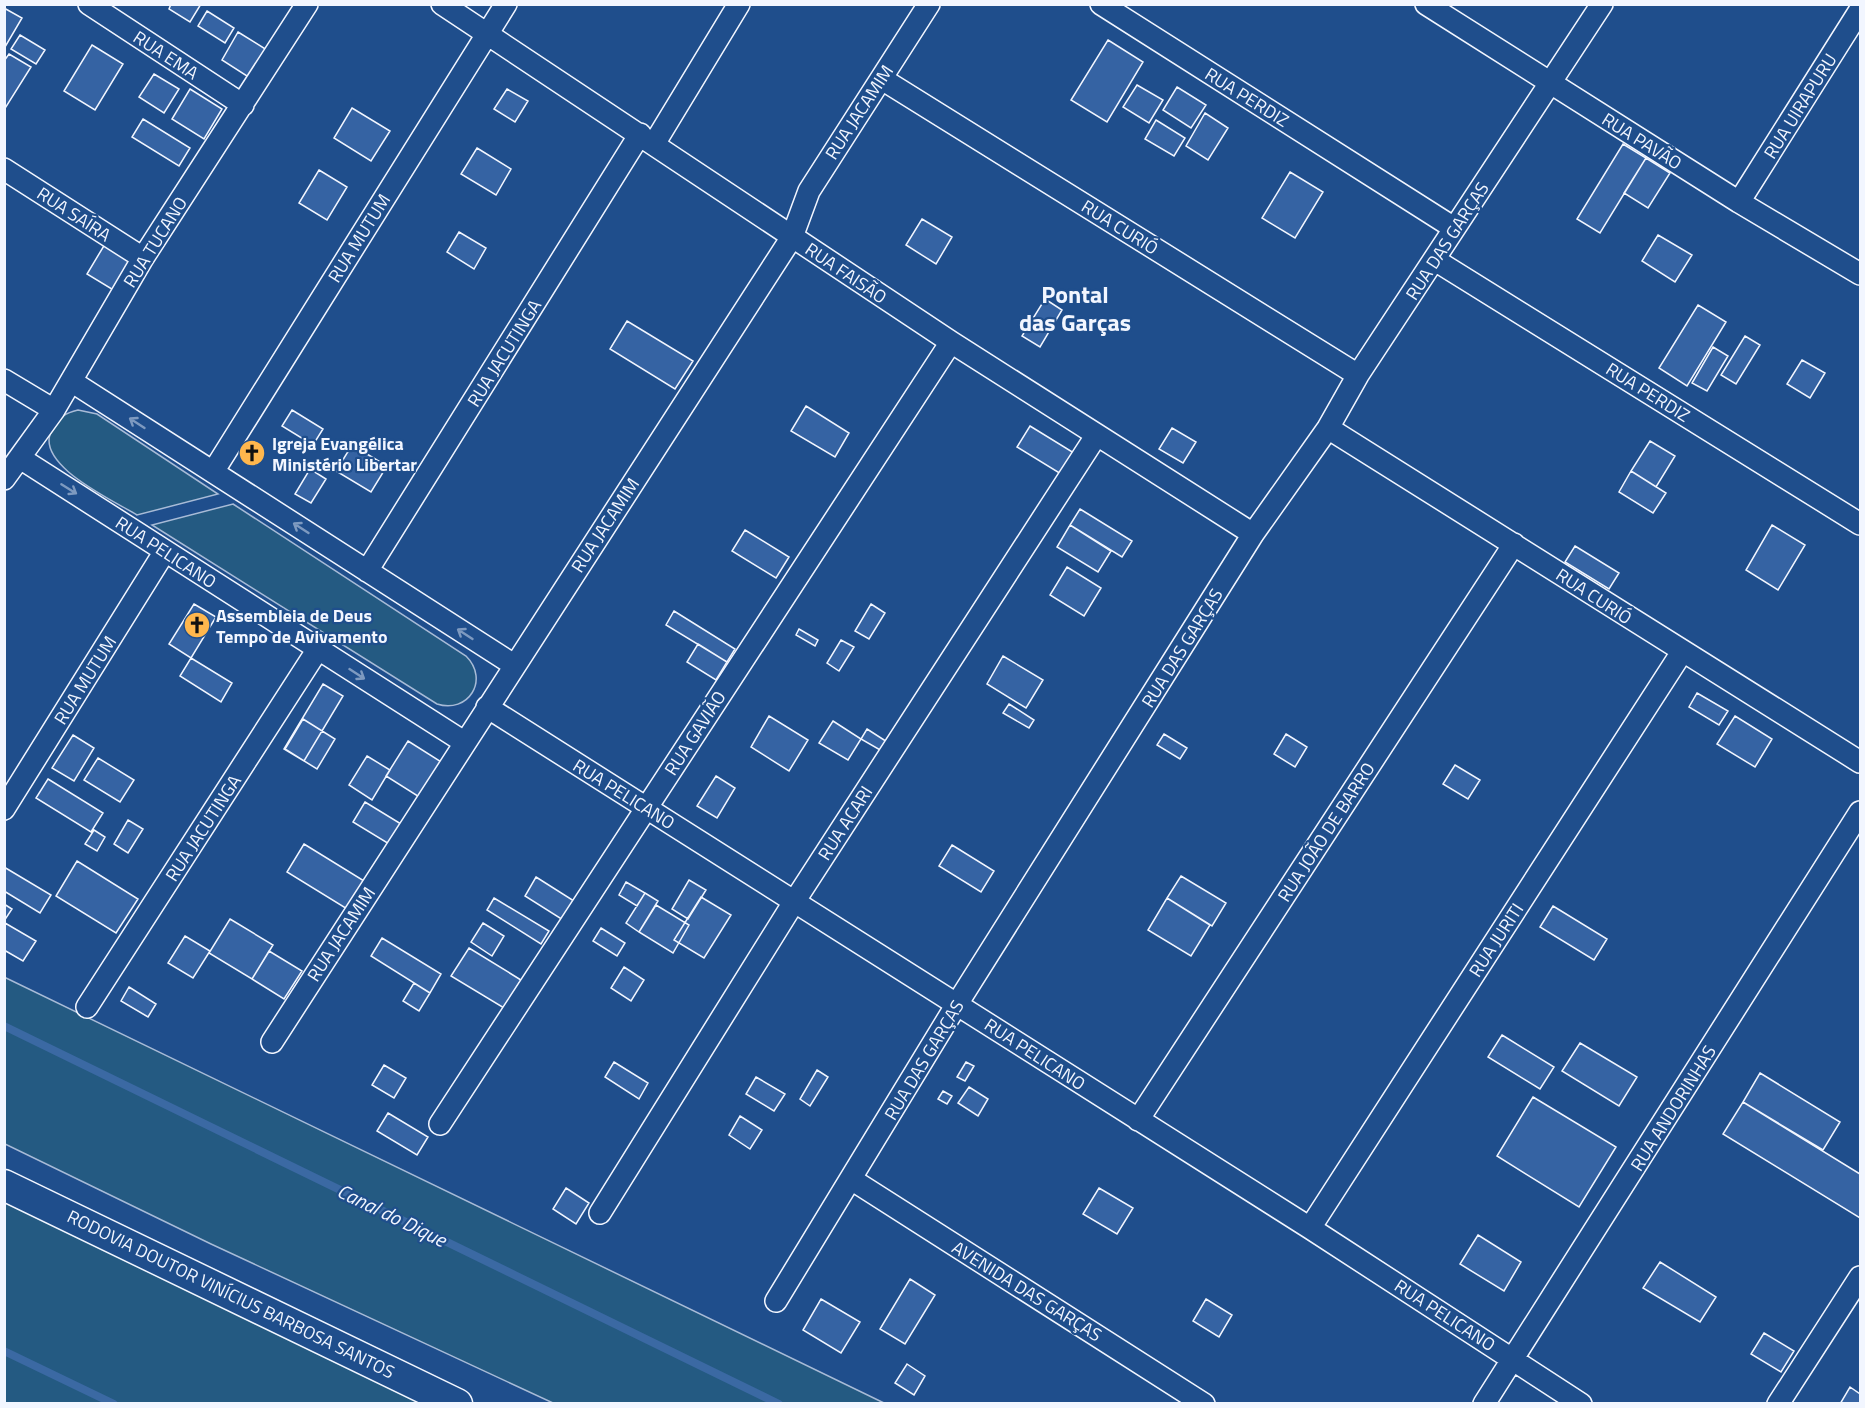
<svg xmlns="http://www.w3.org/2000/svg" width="1865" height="1408" viewBox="0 0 1865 1408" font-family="'Titillium Web',sans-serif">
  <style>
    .green { fill: #245a82; stroke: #a8bbd7; stroke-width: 1.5 }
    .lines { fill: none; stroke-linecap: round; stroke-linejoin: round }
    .stream { stroke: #3b69a3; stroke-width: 8 }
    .building { fill: #3563a3; stroke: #f2f6ff; stroke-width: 1.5 }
    .minor-casing { stroke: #f2f6ff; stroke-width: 24 }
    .secondary-casing { stroke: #f2f6ff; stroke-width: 33 }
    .minor { stroke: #1f4e8c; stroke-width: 21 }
    .secondary { stroke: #1f4e8c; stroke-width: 30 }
    .oneway { stroke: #7e9ac0 }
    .labels { text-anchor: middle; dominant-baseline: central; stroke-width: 4.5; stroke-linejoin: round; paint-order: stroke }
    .street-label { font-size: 18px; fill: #f2f6ff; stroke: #1f4e8c }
    .poi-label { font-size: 18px; font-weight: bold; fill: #f2f6ff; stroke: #1f4e8c; text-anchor: start }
    .water-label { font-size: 20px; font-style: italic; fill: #f2f6ff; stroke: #1f4e8c }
    .district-label { font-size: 24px; font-weight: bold; fill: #f2f6ff; stroke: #1f4e8c }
  </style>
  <rect width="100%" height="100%" fill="#1f4e8c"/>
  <path class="green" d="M78 410 97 414 218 494 137 515C113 500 30 463 53 428 60 417 65 413 78 410Z
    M233 504 466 656C490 680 468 714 437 704L152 525Z
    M4 977 884 1403H553L211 1244 5 1144Z
    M4 1189 457 1403H5Z"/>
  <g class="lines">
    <path class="stream" d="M4 1026 779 1404
      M4 1351 114 1404"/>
  </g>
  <path class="building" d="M171 4H201L190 22 169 9Z
    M4 8 22 18 5 47H4Z
    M207 11 234 28 225 43 198 26Z
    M238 32 267 50 250 78 222 60Z
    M20 35 45 50 36 64 11 49Z
    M1108 40 1143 62 1107 122 1071 100Z
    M92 45 123 64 95 110 64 91Z
    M9 54 31 67 4 110V61Z
    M154 74 179 89 164 113 139 97Z
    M1137 85 1163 100 1149 123 1123 107Z
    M1177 87 1206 105 1191 128 1163 110Z
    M190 89 222 109 204 139 172 119Z
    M507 89 528 101 515 122 494 109Z
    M352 108 390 131 371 161 334 138Z
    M1205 113 1228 128 1208 160 1186 146Z
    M143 119 190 148 179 166 132 137Z
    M1156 120 1185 138 1174 156 1145 139Z
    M1623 144 1646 158 1600 233 1577 219Z
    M477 148 511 169 496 195 461 174Z
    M1646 158 1670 173 1648 208 1624 193Z
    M319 170 347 187 327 220 299 203Z
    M1290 172 1323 192 1295 238 1262 218Z
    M922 219 952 237 936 264 906 245Z
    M459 232 486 248 474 269 447 252Z
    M1658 235 1692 255 1675 282 1642 261Z
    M105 244 133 262 115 291 87 274Z
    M1045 299 1062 310 1040 347 1022 336Z
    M1698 305 1726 322 1687 386 1659 368Z
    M627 321 693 361 675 389 610 349Z
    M1745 336 1760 345 1736 384 1721 375Z
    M1713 347 1728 356 1707 391 1692 383Z
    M1802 360 1825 373 1810 398 1787 384Z
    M806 406 849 433 835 457 791 431Z
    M292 410 323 429 313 445 282 426Z
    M1030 426 1074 453 1061 474 1017 447Z
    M1172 428 1196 442 1183 463 1159 449Z
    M1650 441 1675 456 1656 487 1631 471Z
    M352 445 387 466 371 492 336 471Z
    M310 469 326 479 311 503 295 494Z
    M1631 471 1666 493 1653 513 1619 492Z
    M1080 509 1132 541 1122 557 1070 525Z
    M1070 525 1111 551 1098 572 1057 547Z
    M1772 525 1805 545 1778 590 1746 570Z
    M745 530 789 557 776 578 732 551Z
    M1575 546 1619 573 1609 589 1565 562Z
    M1067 567 1101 588 1084 616 1050 595Z
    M194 604 216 617 191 658 169 644Z
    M871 604 885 613 869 639 855 631Z
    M674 611 735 649 727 662 666 625Z
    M799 629 818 640 815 646 796 635Z
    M841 640 854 647 839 671 827 663Z
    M698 644 727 662 716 680 687 662Z
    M1003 656 1043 680 1026 708 987 684Z
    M191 658 232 683 221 702 180 676Z
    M323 684 343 696 304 761 284 749Z
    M1697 693 1728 711 1719 725 1689 707Z
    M1009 704 1034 720 1029 728 1003 713Z
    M769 716 808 740 789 771 751 747Z
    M1735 716 1772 739 1755 767 1717 744Z
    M303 719 335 739 317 769 285 749Z
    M833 721 861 739 848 760 819 743Z
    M867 729 892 745 887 754 861 739Z
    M1164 734 1187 748 1180 759 1157 745Z
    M1286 734 1307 747 1295 767 1274 754Z
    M73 735 94 748 74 781 52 768Z
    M408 741 446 765 424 800 386 776Z
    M367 756 390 770 372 800 349 785Z
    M98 758 134 780 120 802 84 780Z
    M1455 765 1480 780 1468 799 1443 784Z
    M716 776 735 788 717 818 697 806Z
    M48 779 103 813 91 832 36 798Z
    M365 802 406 827 394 847 353 822Z
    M128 820 143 829 128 853 114 844Z
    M94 830 105 837 97 851 85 844Z
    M304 844 369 884 352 912 287 872Z
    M952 845 994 871 981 892 939 866Z
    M77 861 138 899 116 933 56 896Z
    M4 867 51 895 40 913 4 891Z
    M1181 876 1226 903 1212 926 1167 898Z
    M536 877 574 901 563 920 525 896Z
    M689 880 706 890 688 919 672 909Z
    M626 882 645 893 637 906 619 895Z
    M645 893 658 901 639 932 626 923Z
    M701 897 731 915 704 958 674 940Z
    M494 898 549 931 541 944 487 910Z
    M1167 898 1210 925 1191 956 1148 930Z
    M4 904 12 909 4 921Z
    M656 905 689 925 673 953 639 932Z
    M1553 906 1607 939 1594 960 1540 927Z
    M230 919 273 945 252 979 209 953Z
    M5 923 36 941 23 961 4 950Z
    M483 923 504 936 492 956 471 942Z
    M601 928 625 943 617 956 593 941Z
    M185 936 210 951 193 978 168 963Z
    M382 938 441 974 430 993 371 956Z
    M469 948 521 980 504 1008 451 976Z
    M269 951 302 971 284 999 252 979Z
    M624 967 644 980 631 1001 611 988Z
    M414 983 430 993 419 1011 403 1001Z
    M129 987 156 1004 148 1017 121 1001Z
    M1502 1035 1554 1067 1540 1089 1488 1057Z
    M1580 1043 1637 1077 1619 1106 1562 1071Z
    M614 1062 648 1083 639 1099 605 1077Z
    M966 1062 974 1066 965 1081 957 1077Z
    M384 1065 406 1078 394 1098 372 1085Z
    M817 1070 828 1077 810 1106 800 1099Z
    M1760 1073 1840 1122 1823 1150 1743 1102Z
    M756 1077 785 1094 774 1111 746 1094Z
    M969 1087 988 1099 978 1116 958 1103Z
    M943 1091 952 1096 947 1104 938 1099Z
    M1533 1097 1616 1147 1579 1207 1497 1156Z
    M1743 1102 1860 1174V1218L1723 1134Z
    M388 1113 428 1137 417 1155 377 1131Z
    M740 1116 762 1130 750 1149 729 1135Z
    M566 1188 589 1203 576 1224 553 1209Z
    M1099 1188 1133 1208 1117 1234 1083 1214Z
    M1478 1235 1521 1262 1504 1291 1460 1264Z
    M1660 1262 1716 1297 1700 1322 1643 1288Z
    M910 1279 935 1295 905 1344 880 1329Z
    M821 1299 860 1322 841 1353 803 1330Z
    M1206 1299 1232 1315 1219 1337 1193 1321Z
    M1764 1333 1794 1351 1781 1372 1751 1354Z
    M907 1364 925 1376 914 1395 895 1383Z
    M1850 1387 1860 1394V1404H1840Z"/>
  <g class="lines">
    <defs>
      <path id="minor" d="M89 4 243 105
        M442 4 951 342 1253 534
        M1101 4 1454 228
        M1426 4 1739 202 1860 274
        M882 79 1358 375
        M654 144 739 4
        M4 169 143 258
        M1739 202 1860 10
        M1435 260 1860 524
        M4 380 54 410
        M71 381 514 665
        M1328 428 1860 762
        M20 458 464 742
        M213 472 506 4
        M4 479 54 410 143 258 307 4
        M367 571 640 134
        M487 707 1310 1228 1581 1404
        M4 809 165 551
        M87 1007 318 649
        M272 1042 792 237 809 191 929 4
        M1138 1120 1514 544
        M440 1124 951 342
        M851 1179 1204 1404
        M600 1213 794 902 1096 436
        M1310 1228 1682 652
        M776 1301 957 1004 1253 534 1328 428 1358 375 1602 4
        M1484 1404 1860 812
        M1778 1404 1860 1277"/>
      <path id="secondary" d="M4 1185 457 1404"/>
    </defs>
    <use href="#minor" class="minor-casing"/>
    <use href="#secondary" class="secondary-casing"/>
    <use href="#minor" class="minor"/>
    <use href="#secondary" class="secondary"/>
  </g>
  <defs><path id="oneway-shaft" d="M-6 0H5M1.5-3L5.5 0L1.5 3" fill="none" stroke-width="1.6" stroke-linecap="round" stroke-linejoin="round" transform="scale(1.5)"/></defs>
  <g class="oneway">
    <use href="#oneway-shaft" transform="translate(137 423) rotate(-147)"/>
    <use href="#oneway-shaft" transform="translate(69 489) rotate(32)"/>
    <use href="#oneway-shaft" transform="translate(301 528) rotate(-147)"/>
    <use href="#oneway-shaft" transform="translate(465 634) rotate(-147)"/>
    <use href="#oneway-shaft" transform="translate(357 674) rotate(33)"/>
  </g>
  <defs>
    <symbol id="church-disc" viewBox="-11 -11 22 22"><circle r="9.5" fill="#ffb74d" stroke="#1f4e8c"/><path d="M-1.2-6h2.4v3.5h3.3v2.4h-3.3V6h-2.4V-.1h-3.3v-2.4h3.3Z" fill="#111"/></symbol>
  </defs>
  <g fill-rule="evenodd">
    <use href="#church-disc" x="237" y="438" width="30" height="30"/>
    <use href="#church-disc" x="182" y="610" width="30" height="30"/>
  </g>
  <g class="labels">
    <g class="street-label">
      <text transform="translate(166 55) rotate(33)">RUA EMA</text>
      <text transform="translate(1247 97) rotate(32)">RUA PERDIZ</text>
      <text transform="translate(1800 106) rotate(-58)">RUA UIRAPURU</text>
      <text transform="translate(859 112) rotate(-57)">RUA JACAMIM</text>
      <text transform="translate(1642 141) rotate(32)">RUA PAVÃO</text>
      <text transform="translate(74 214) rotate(33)">RUA SAÍRA</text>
      <text transform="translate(1120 227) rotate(32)">RUA CURIÓ</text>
      <text transform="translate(359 238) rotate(-58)">RUA MUTUM</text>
      <text transform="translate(1447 241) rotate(-57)">RUA DAS GARÇAS</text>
      <text transform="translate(155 242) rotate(-58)">RUA TUCANO</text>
      <text transform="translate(846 273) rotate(34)">RUA FAISÃO</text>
      <text transform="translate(504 353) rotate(-58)">RUA JACUTINGA</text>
      <text transform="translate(1648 392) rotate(32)">RUA PERDIZ</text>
      <text transform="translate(605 525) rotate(-57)">RUA JACAMIM</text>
      <text transform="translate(166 552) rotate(33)">RUA PELICANO</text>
      <text transform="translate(1594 596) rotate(33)">RUA CURIÓ</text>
      <text transform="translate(1182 648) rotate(-58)">RUA DAS GARÇAS</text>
      <text transform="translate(85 680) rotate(-58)">RUA MUTUM</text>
      <text transform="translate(695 733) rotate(-57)">RUA GAVIÃO</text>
      <text transform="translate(624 794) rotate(32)">RUA PELICANO</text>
      <text transform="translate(845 823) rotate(-57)">RUA ACARI</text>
      <text transform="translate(203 828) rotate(-57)">RUA JACUTINGA</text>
      <text transform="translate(1326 832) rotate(-57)">RUA JOÃO DE BARRO</text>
      <text transform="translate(341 934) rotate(-57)">RUA JACAMIM</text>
      <text transform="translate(1496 940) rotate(-57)">RUA JURITI</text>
      <text transform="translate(1035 1054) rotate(33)">RUA PELICANO</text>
      <text transform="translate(924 1060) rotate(-59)">RUA DAS GARÇAS</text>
      <text transform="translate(1673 1108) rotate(-58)">RUA ANDORINHAS</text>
      <text transform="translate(1027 1291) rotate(32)">AVENIDA DAS GARÇAS</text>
      <text transform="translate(231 1294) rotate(26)">RODOVIA DOUTOR VINÍCIUS BARBOSA SANTOS</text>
      <text transform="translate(1445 1315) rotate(33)">RUA PELICANO</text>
    </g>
    <g class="poi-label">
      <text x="272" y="443">Igreja Evangélica<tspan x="272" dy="21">Ministério Libertar</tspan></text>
      <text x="216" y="615">Assembleia de Deus<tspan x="216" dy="21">Tempo de Avivamento</tspan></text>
    </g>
    <g class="water-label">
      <text transform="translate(392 1215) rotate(26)">Canal do Dique</text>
    </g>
    <g class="district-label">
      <text x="1075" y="294">Pontal<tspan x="1075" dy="28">das Garças</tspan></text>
    </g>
  </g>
  <rect width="1865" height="1408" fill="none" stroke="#f2f6ff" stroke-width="12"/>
</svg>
